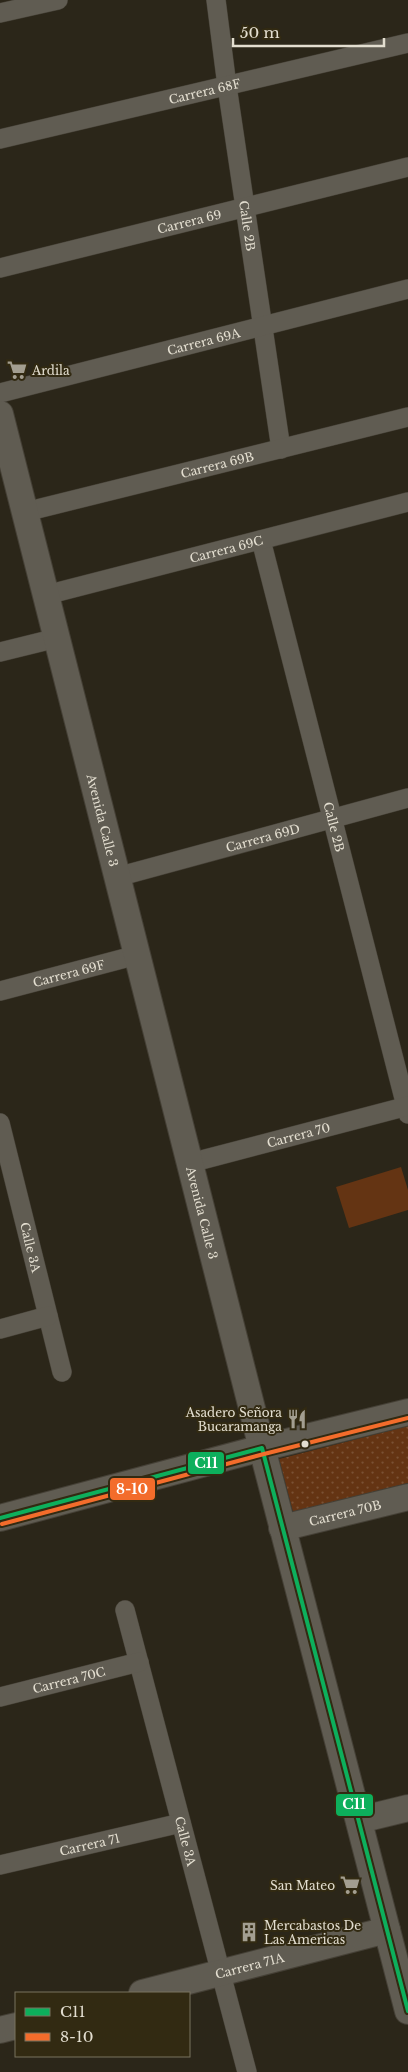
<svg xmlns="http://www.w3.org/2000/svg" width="408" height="2072" viewBox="0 0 408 2072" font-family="'Libre Baskerville',serif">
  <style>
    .green { fill: url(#green-dots) }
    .pitch { fill: #643413 }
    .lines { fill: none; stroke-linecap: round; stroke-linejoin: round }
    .street-casing { stroke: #454036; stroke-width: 20 }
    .secondary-casing { stroke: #454036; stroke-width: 28 }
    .street { stroke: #605c52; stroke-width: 19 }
    .secondary { stroke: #605c52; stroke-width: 26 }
    .bus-1-casing { stroke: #322a12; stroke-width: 8 }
    .bus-2-casing { stroke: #322a12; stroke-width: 8 }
    .bus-1 { stroke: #0daf5c; stroke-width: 4 }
    .bus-2 { stroke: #f36c2b; stroke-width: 4 }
    .bus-dot { fill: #e3ded0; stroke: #322a12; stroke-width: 2 }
    .labels { text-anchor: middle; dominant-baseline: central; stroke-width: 4; stroke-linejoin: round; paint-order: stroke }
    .street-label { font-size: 12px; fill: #e3ded0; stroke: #322a12 }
    .poi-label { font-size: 12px; fill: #e3ded0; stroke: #322a12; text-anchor: start }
    .line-badge { stroke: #322a12; stroke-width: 2 }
    .badge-label { font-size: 14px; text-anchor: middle; font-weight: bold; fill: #fff }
  </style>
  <defs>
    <pattern id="green-dots" width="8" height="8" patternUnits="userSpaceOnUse" patternTransform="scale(1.25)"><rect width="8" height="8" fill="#643413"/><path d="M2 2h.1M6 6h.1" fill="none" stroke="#7a5134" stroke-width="1.8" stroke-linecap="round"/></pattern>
  </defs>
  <rect width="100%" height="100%" fill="#2b2619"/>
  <path class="green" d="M408 1426V1483L293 1512 279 1459Z"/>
  <path class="pitch" d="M401 1167 408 1190V1210L349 1228 336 1187Z"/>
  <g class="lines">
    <defs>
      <g id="street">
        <path id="s1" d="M216 0 227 86 281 449"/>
        <path d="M0 13 58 0"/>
        <path id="s2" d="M0 139 408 43"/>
        <path id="s3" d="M0 268 408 167"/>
        <path id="s4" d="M0 393 408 289"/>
        <path id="s5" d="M25 512 408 417"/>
        <path id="s6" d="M261 540 408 1114"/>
        <path id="s7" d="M46 595 408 502"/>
        <path d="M0 652 57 638"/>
        <path id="s8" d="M117 877 408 798"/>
        <path id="s9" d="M0 991 137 955"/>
        <path id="s10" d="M0 1123 62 1372"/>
        <path id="s11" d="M190 1163 408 1106"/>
        <path d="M0 1329 48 1316"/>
        <path id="s12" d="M125 1610 247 2072"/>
        <path id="s13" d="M0 1697 139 1662"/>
        <path id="s14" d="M0 1865 181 1823"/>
      </g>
      <g id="secondary">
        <path id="s15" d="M0 414 262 1448 408 2011"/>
        <path d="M0 1518 262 1448 408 1412"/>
        <path id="s16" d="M282 1528 408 1497"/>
        <path d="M359 1820 408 1808"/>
        <path id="s17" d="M142 1993 387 1930"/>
        <path d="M0 2030 16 2026"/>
      </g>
    </defs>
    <use href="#street" class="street-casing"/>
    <use href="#secondary" class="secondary-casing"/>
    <use href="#street" class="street"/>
    <use href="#secondary" class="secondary"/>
    <defs>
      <path id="bus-1" d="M0 1518 262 1448 408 2011"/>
      <path id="bus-2" d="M2 1524 264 1454 408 1418"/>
    </defs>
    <use href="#bus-1" class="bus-1-casing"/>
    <use href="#bus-2" class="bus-2-casing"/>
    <use href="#bus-1" class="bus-1"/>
    <use href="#bus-2" class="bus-2"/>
  </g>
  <defs>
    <symbol id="supermarket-bare" viewBox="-9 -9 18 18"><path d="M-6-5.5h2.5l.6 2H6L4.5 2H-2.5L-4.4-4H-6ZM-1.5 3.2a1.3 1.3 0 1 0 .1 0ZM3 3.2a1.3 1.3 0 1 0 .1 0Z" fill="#a39e90" stroke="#322a12" stroke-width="2.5" paint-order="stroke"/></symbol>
    <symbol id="restaurant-bare" viewBox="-9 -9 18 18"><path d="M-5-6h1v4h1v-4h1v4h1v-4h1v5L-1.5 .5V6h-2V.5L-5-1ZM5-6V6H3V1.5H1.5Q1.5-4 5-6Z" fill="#a39e90" stroke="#322a12" stroke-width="2.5" paint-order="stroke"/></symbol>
    <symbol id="building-bare" viewBox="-9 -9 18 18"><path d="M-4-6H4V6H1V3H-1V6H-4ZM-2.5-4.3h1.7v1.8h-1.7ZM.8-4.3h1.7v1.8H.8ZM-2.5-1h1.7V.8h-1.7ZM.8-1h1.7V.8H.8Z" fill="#a39e90" stroke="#322a12" stroke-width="2.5" paint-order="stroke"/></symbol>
  </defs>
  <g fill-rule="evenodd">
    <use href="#supermarket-bare" x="3" y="356" width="28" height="28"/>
    <use href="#restaurant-bare" x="283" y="1405" width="28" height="28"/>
    <use href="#supermarket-bare" x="336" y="1871" width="28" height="28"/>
    <use href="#building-bare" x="235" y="1918" width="28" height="28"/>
  </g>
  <circle class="bus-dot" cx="305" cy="1444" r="4.5"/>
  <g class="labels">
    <g class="street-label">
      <text stroke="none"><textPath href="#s2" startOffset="210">Carrera 68F</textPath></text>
      <text stroke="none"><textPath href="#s3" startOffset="195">Carrera 69</textPath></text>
      <text stroke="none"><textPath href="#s1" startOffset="228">Calle 2B</textPath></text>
      <text stroke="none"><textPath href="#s4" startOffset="210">Carrera 69A</textPath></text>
      <text stroke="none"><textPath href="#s5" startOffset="198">Carrera 69B</textPath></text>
      <text stroke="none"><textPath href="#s7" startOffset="186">Carrera 69C</textPath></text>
      <text stroke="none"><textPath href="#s15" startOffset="419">Avenida Calle 3</textPath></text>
      <text stroke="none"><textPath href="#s6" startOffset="296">Calle 2B</textPath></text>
      <text stroke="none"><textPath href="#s8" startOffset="151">Carrera 69D</textPath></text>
      <text stroke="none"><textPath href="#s9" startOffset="71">Carrera 69F</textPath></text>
      <text stroke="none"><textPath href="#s11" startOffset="112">Carrera 70</textPath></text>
      <text stroke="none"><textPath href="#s15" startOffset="824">Avenida Calle 3</textPath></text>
      <text stroke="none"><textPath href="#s10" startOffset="128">Calle 3A</textPath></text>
      <text stroke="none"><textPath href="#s16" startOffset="65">Carrera 70B</textPath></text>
      <text stroke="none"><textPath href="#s13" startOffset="71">Carrera 70C</textPath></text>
      <text stroke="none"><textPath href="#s12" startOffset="239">Calle 3A</textPath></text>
      <text stroke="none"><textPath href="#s14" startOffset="92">Carrera 71</textPath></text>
      <text stroke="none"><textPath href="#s17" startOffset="111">Carrera 71A</textPath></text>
    </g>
    <g class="poi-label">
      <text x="32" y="370">Ardila</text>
      <text x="282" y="1412" text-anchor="end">Asadero Señora<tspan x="282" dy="14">Bucaramanga</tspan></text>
      <text x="335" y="1885" text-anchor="end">San Mateo</text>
      <text x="264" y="1925">Mercabastos De<tspan x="264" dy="14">Las Americas</tspan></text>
    </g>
  </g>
  <g class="line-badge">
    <rect x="187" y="1451" width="38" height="24" rx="5" fill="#0daf5c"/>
    <rect x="109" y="1477" width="47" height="24" rx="5" fill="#f36c2b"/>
    <rect x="335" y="1793" width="39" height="24" rx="5" fill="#0daf5c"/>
  </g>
  <g class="badge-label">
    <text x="206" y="1468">C11</text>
    <text x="132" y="1494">8-10</text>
    <text x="354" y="1809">C11</text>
  </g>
  <rect x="15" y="1992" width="175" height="65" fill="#322a12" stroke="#79725e"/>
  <rect x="25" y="2008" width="25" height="8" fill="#0daf5c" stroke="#79725e"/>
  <text x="60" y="2017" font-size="15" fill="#e3ded0">C11</text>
  <rect x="25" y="2033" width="25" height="8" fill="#f36c2b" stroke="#79725e"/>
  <text x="60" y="2042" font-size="15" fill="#e3ded0">8-10</text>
  <path d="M233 38v8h151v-8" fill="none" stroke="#e3ded0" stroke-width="2.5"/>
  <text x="240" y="38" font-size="15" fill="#e3ded0" stroke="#322a12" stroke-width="4" paint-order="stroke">50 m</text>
</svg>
